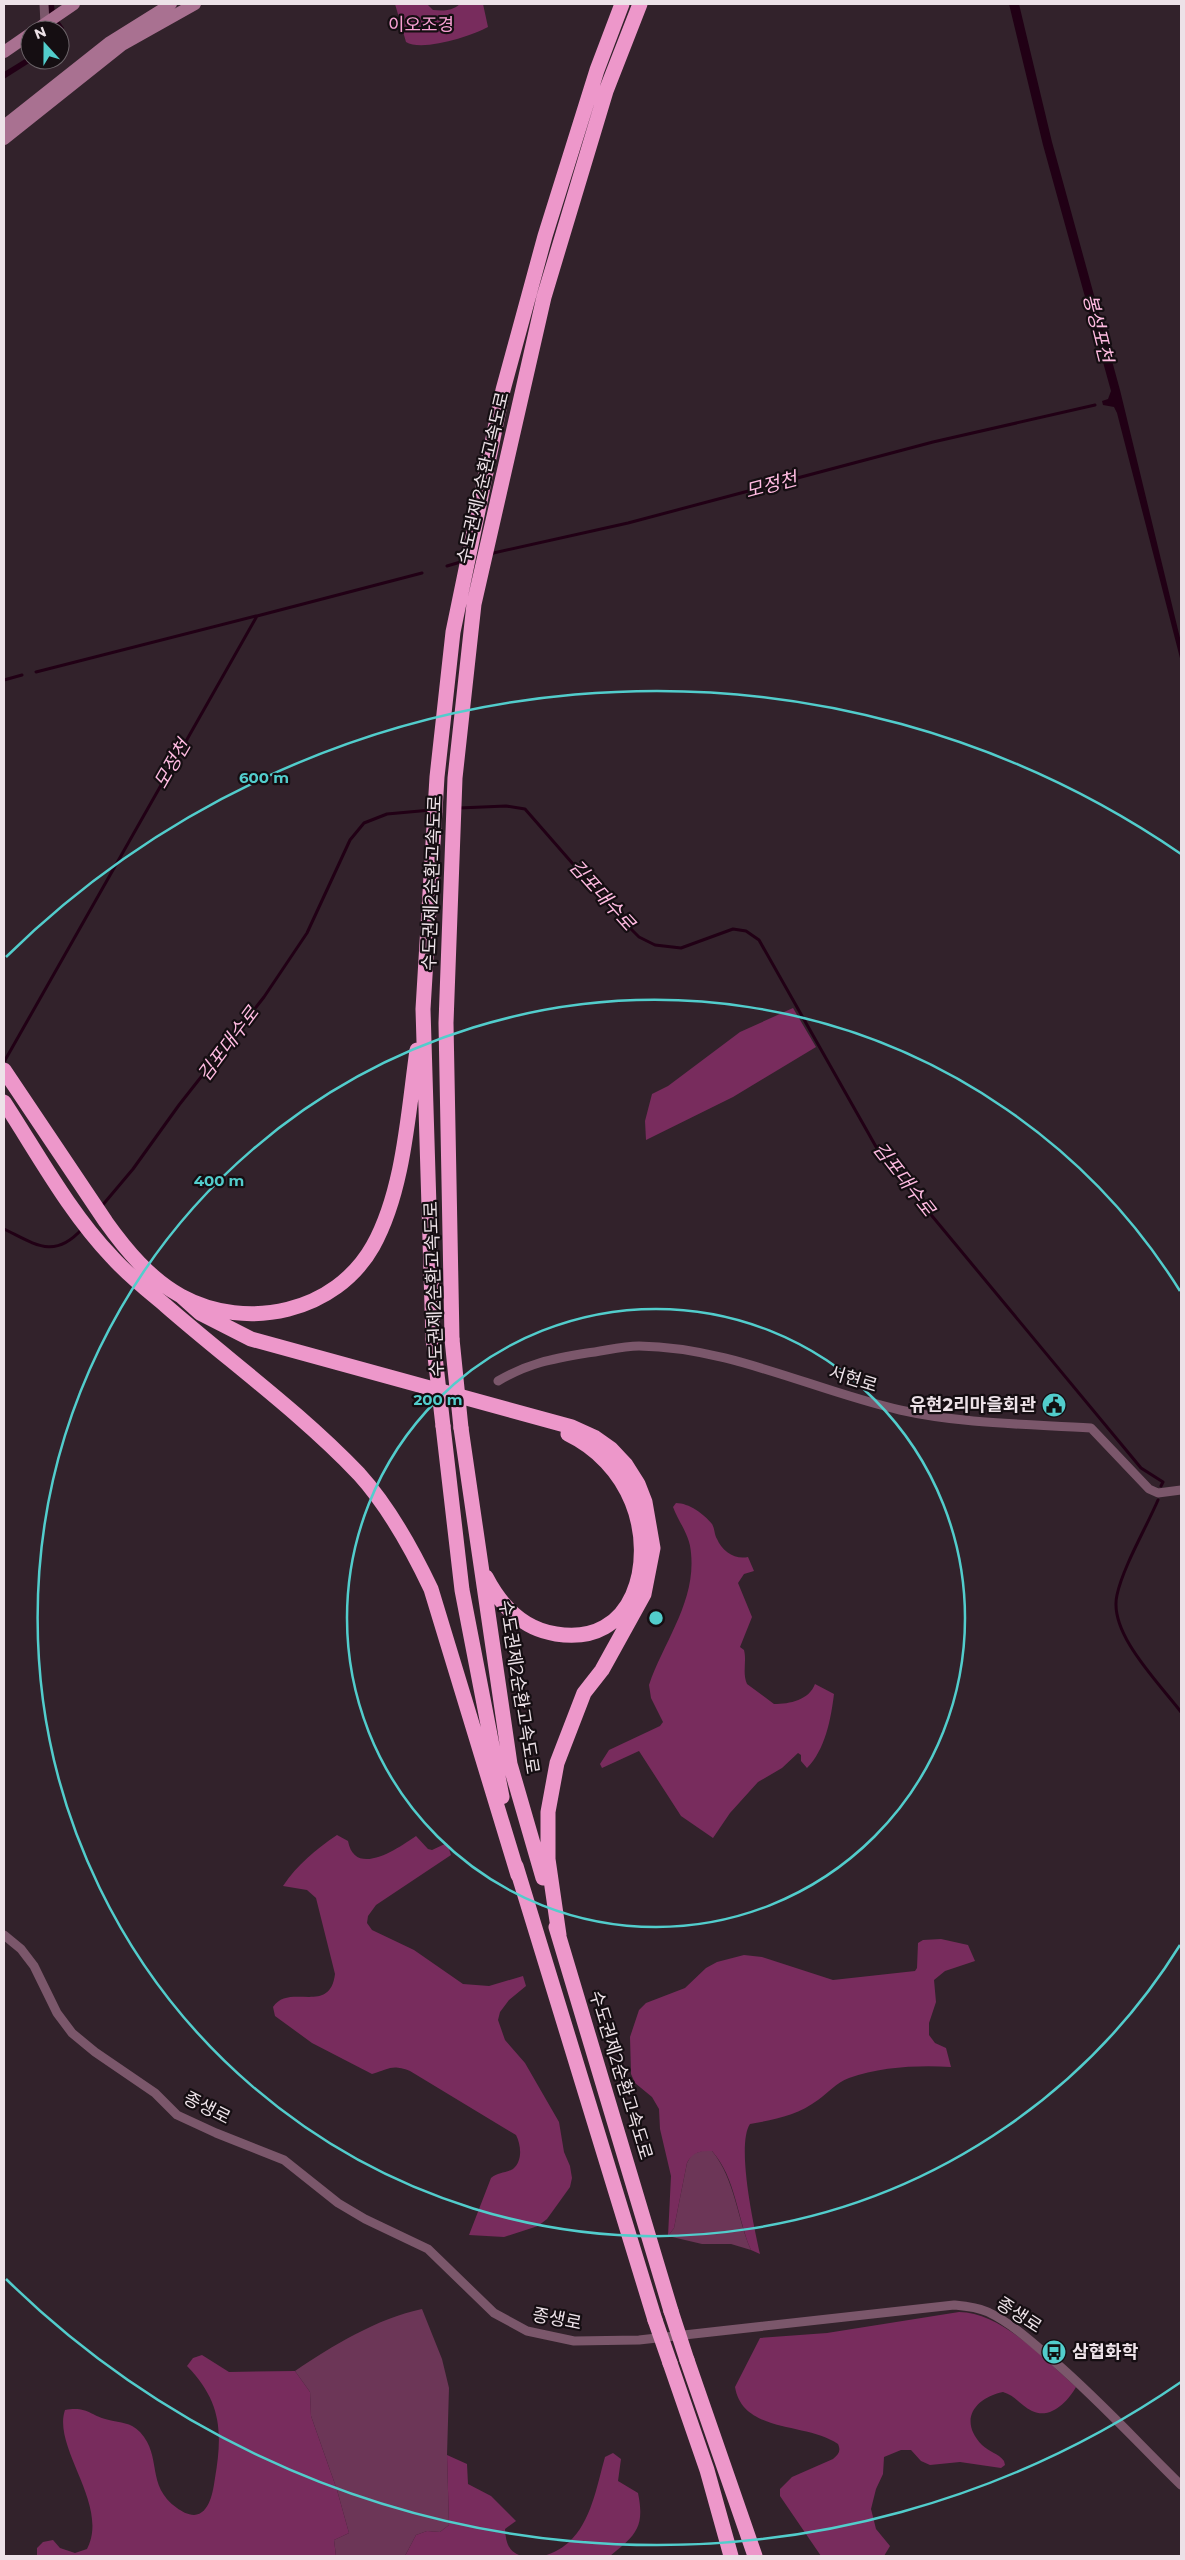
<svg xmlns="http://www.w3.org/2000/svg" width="1185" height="2560" viewBox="0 0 1185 2560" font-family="Montserrat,'Noto Sans KR',sans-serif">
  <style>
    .green { fill: #6c3657 }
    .forest { fill: #782c5d }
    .water { fill: #210015 }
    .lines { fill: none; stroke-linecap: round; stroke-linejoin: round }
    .stream { stroke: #210015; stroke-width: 3 }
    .street { stroke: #7b576b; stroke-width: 9 }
    .secondary { stroke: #a97191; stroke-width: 12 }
    .highway { stroke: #ed97ca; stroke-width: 15 }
    .highway-bridge { stroke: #ed97ca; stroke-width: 15 }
    .ring { fill: none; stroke: #52cdcc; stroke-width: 2.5 }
    .labels { text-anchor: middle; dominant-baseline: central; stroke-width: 4.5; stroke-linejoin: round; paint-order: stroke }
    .park-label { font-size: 18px; fill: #f7a0d3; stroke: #150e12 }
    .street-label { font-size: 18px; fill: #ede2e8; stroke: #150e12 }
    .poi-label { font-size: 18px; font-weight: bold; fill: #ede2e8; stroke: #150e12; text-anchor: end }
    .water-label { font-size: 19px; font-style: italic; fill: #ffbbe1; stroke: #150e12 }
    .centre { fill: #52cdcc; stroke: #150e12; stroke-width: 2.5 }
    .ring-label { font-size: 15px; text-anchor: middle; font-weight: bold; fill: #52cdcc; stroke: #150e12; stroke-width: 4.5; stroke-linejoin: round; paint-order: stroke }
  </style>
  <rect width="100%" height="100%" fill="#32222b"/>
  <path class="green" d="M702 2151H712C735 2179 737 2218 751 2250L731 2244H702L668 2236 674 2228 687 2163 692 2154Z
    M422 2309 442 2359 449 2388 447 2455 449 2525 440 2532 427 2531 416 2535 405 2556H336L334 2540 349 2533 337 2490 311 2416 310 2392 295 2371C332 2346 378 2318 422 2309Z"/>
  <path class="forest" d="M395 4H427L433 10C443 11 452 11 460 4H483L488 27C472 36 422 52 406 42Z
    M793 1008 816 1047 733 1097 646 1140 645 1121 652 1094 668 1086 740 1032Z
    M676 1503C689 1503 704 1514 712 1524 715 1529 714 1534 717 1539 722 1551 735 1560 748 1557L754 1571 744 1574 738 1583 752 1617 740 1647 744 1650C747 1662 742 1672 747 1684L774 1704C790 1704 809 1700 815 1684L834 1694C831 1719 825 1750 807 1768L801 1761V1755L798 1753 782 1768 758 1782 730 1813 713 1838 681 1816 639 1751 602 1768 600 1764 609 1750 660 1726 663 1722 651 1698 649 1685C664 1641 696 1602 691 1553 690 1535 679 1523 673 1507Z
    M337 1835 348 1841C355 1879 400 1847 416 1836L428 1849 432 1850 447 1843 451 1855 376 1905 368 1916 367 1923 372 1930 414 1950 463 1984 489 1986 523 1976 526 1986 509 2000 500 2012 498 2020 505 2040 525 2063 559 2122 564 2152 570 2166 572 2178 570 2187 547 2219 538 2226 504 2237 469 2235 491 2178C498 2172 506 2173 513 2169 523 2161 521 2145 516 2135L410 2071C391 2064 390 2069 372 2074L312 2043 275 2016 273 2007C289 1982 330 2016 335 1974L316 1898 307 1890 283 1886C298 1864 315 1850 337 1835Z
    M941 1939 968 1945 975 1961 945 1971 934 1980 936 2002 929 2023V2035L935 2043 946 2048 951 2067C918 2065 880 2067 849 2078 836 2083 828 2093 818 2100 798 2115 774 2120 750 2124 736 2145 754 2227 760 2254L751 2250C737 2218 736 2178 712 2151 699 2151 693 2152 687 2163L674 2228 668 2236 671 2176 660 2129 659 2109 652 2097 635 2083 631 2074 630 2037 639 2010 646 2003 685 1988 706 1968 717 1962 744 1955 762 1957 833 1980 915 1971 917 1968 918 1943 923 1940Z
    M959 2312C1003 2313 1045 2360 1076 2387 1068 2401 1051 2420 1032 2411 1021 2406 1016 2396 1003 2392 975 2398 958 2420 982 2445 989 2452 998 2453 1004 2461L1005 2465 1001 2468 960 2462 930 2465 921 2461 911 2450H901L884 2457 883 2474 876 2489 871 2509 876 2529 890 2546 884 2556H821L780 2496V2489L792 2477 833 2459C839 2454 841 2451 838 2444 807 2422 743 2434 735 2387L760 2338 827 2333Z
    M202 2355 229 2372 295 2371 310 2392 311 2416 337 2490 349 2533 334 2540 336 2556H37V2548L43 2542 53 2540 60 2548 75 2553 87 2549C110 2505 52 2448 65 2410 88 2406 90 2416 109 2420 121 2423 130 2422 140 2432 163 2457 145 2485 177 2508 181 2511 188 2515 194 2515 210 2514 213 2491 215 2478 223 2431 221 2401 187 2366L193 2358Z
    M613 2453 621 2459 618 2481 638 2493C645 2527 636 2535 610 2556H543C588 2544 594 2496 605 2457Z
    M447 2455 467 2464 468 2484 491 2496 516 2521 505 2529C506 2543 508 2551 521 2556H405L416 2535 427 2531 440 2532 449 2525Z"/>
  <path class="water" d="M48 4H54L55 15 64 28 60 41V30H56L48 11Z
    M1009 4H1019L1052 142 1120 390 1165 576 1181 642V662L1117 413 1114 407 1103 405 1102 401 1108 399 1111 391 1043 145Z
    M30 56V60H34L4 79V72Z"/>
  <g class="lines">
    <path class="stream" d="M489 554 628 523 933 442 1095 405
      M447 566 464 561
      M36 672 256 616
      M4 680 22 675
      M459 808 506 806 525 809 621 919 639 937 655 945 681 948 733 929 746 931 759 940 879 1152 1141 1468 1163 1482 1161 1486
      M4 1062 257 616 422 573
      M101 1207 133 1169 179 1105 264 997 307 933 350 840 364 823 387 814 431 810
      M4 1229C35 1244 54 1260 82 1229
      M1158 1500C1146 1528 1123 1567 1117 1595 1108 1633 1159 1683 1181 1712"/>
    <path class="street" d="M44 4 45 24
      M498 1381C529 1363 551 1359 587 1353 604 1351 622 1346 639 1346 729 1347 813 1390 900 1410 962 1424 1028 1424 1091 1428L1149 1489 1158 1493 1181 1490
      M4 1935 21 1949 34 1966 57 2013 72 2033 95 2052 155 2093 177 2115 216 2133 284 2160 338 2203 365 2219 428 2249 494 2313 527 2331 574 2341 639 2340 954 2305C965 2306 977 2307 988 2312 1013 2324 1034 2344 1055 2362 1100 2401 1139 2444 1181 2485"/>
    <path class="secondary" d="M36 30 74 4
      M4 52 30 34
      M4 126 110 42 171 4
      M4 139 122 45 195 4"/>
    <path class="highway" d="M4 1070 106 1222C126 1250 150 1279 181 1296 247 1332 336 1312 373 1246 404 1190 408 1113 417 1050
      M4 1102C38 1154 69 1212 112 1257 128 1275 147 1290 165 1305 229 1361 300 1412 359 1474 389 1507 412 1549 431 1589L518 1875
      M181 1296 200 1313 251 1339 572 1427 594 1437 611 1449 626 1465 638 1484 645 1502 653 1548 644 1594 602 1670 584 1693 557 1763 548 1812V1859L559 1935
      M433 1339 423 1009 437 777 453 632 503 390 545 236 597 70 622 4
      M452 1339 446 1023 455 778 474 604 544 297 606 91 640 4
      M443 1426 462 1590 502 1797
      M461 1428 510 1764 543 1878
      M486 1577C501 1606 522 1629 556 1634 635 1647 656 1561 632 1502 620 1472 597 1448 568 1434
      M516 1866 655 2320
      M556 1927 671 2311
      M687 2360 755 2556
      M670 2363 707 2470 731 2556"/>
    <path class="highway-bridge" d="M433 1339 443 1426
      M452 1339 461 1428
      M671 2311 687 2360
      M655 2320 670 2363"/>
  </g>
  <g class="ring">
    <circle cx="656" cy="1618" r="309"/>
    <path d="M1180 1945A618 618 0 1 1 1180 1291"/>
    <path d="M1181 2382A927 927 0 0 1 6 2279M6 957A927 927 0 0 1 1181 854"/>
  </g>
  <defs>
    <symbol id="civic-disc" viewBox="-11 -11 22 22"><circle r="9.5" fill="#52cdcc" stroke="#150e12"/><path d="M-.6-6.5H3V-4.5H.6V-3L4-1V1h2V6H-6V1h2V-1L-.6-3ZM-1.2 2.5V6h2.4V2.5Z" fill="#111"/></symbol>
    <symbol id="bus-disc" viewBox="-11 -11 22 22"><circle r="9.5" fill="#52cdcc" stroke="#150e12"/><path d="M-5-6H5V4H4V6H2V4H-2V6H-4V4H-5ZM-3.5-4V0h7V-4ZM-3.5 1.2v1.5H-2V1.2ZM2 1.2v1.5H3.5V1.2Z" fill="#111"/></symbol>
  </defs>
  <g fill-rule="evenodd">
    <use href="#civic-disc" x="1040" y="1391" width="28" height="28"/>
    <use href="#bus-disc" x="1040" y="2338" width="28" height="28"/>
  </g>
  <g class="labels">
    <g class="park-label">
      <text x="421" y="25">이오조경</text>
    </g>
    <g class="street-label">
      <text transform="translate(483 478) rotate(-77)">수도권제2순환고속도로</text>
      <text transform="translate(432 883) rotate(-88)">수도권제2순환고속도로</text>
      <text transform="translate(434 1289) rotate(-92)">수도권제2순환고속도로</text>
      <text transform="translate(853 1379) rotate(17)">서현로</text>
      <text transform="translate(519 1687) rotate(81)">수도권제2순환고속도로</text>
      <text transform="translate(621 2075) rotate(73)">수도권제2순환고속도로</text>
      <text transform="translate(207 2108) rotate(27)">종생로</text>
      <text transform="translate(1019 2315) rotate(33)">종생로</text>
      <text transform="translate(557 2319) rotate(11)">종생로</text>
    </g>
    <g class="poi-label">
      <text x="1036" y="1405">유현2리마을회관</text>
      <text x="1072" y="2352" text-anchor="start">삼협화학</text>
    </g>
    <g class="water-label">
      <text transform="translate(1098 328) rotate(76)">봉성포천</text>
      <text transform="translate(771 485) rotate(-15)">모정천</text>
      <text transform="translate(172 764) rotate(-60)">모정천</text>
      <text transform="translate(602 895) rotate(48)">김포대수로</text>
      <text transform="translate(228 1044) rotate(-53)">김포대수로</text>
      <text transform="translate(904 1179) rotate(52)">김포대수로</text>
    </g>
  </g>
  <circle cx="656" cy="1618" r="8" class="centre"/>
  <g class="ring-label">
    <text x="264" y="783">600 m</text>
    <text x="219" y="1186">400 m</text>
    <text x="438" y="1405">200 m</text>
  </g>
  <rect width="1185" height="2560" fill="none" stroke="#ede2e8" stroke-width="10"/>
  <g transform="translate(45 45) rotate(339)"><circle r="24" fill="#150e12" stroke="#6b6368"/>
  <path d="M0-4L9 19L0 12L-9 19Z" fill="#52cdcc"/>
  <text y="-8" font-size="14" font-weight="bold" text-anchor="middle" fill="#ede2e8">N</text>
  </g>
</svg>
